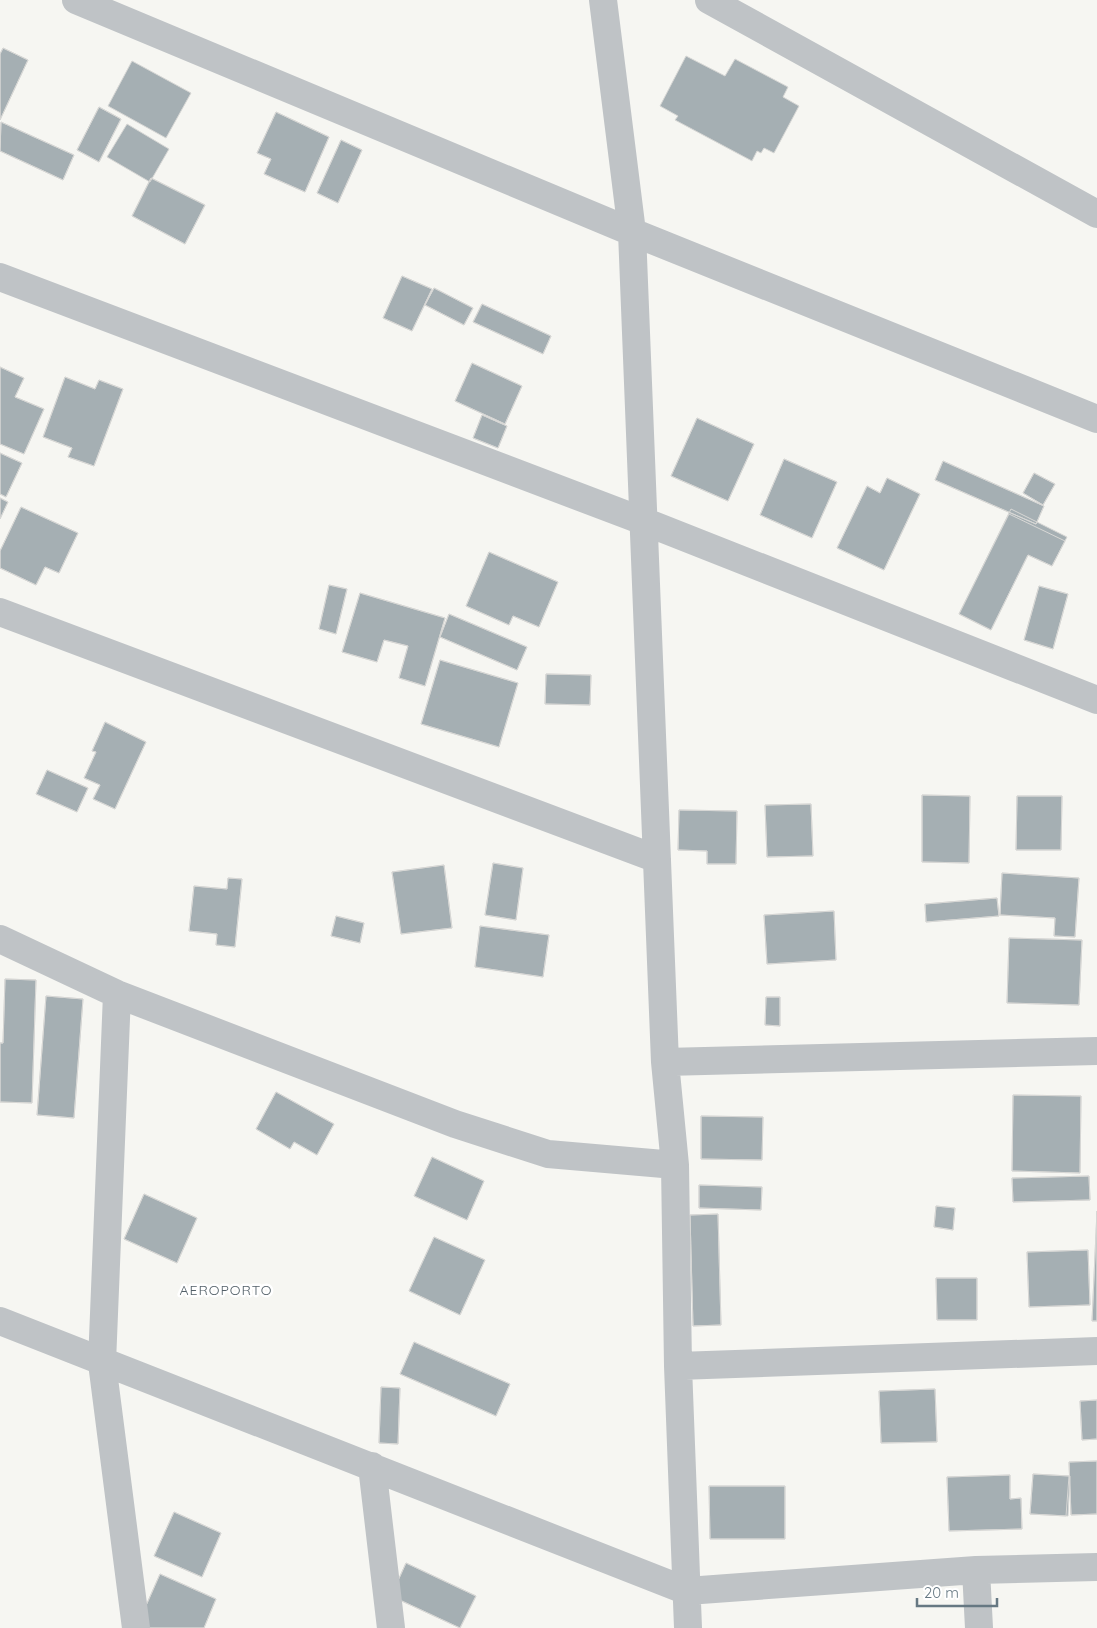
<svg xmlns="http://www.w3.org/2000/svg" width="1097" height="1628" viewBox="0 0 1097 1628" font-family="Quicksand,sans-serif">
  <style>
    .building { fill: #a5afb3; stroke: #d7d7d5 }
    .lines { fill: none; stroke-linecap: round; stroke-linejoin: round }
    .minor { stroke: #bfc3c6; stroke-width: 28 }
    .labels { text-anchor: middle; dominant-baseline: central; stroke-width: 5; stroke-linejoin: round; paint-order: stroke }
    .neighbourhood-label { font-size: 14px; letter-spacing: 1px; fill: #536068; stroke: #fff }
  </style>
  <rect width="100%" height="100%" fill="#f6f6f2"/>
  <path class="building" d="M3 48 28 60 0 120V54Z
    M3 48 28 60 0 120V54Z
    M686 56 725 76 735 59 788 87 783 97 799 106 774 153 764 148 761 153 757 151 752 161 675 120 678 116 660 106Z
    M132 61 191 93 166 138 108 106Z
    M99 107 121 119 99 162 77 150Z
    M99 107 121 119 99 162 77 150Z
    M276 112 329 137 305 192 264 174 271 159 257 153Z
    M276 112 329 137 305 192 264 174 271 159 257 153Z
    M1 122 74 155 63 180 0 151Z
    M1 122 74 155 63 180 0 151Z
    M127 124 169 149 150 182 107 157Z
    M341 140 362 150 338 203 317 193Z
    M341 140 362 150 338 203 317 193Z
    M151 178 205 205 185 244 132 216Z
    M151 178 205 205 185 244 132 216Z
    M402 276 432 289 412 331 383 318Z
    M402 276 432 289 412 331 383 318Z
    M434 288 473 308 464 325 425 305Z
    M434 288 473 308 464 325 425 305Z
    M482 304 551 336 543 354 473 322Z
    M482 304 551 336 543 354 473 322Z
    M472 363 522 386 505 424 455 401Z
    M472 363 522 386 505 424 455 401Z
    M0 367 24 378 15 397 44 409 24 454 0 444Z
    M0 367 24 378 15 397 44 409 24 454 0 444Z
    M65 377 95 389 99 380 123 389 94 466 68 457 72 448 43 437Z
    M65 377 95 389 99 380 123 389 94 466 68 457 72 448 43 437Z
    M482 415 507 426 498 448 473 438Z
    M482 415 507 426 498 448 473 438Z
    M697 418 754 444 728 501 671 476Z
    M697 418 754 444 728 501 671 476Z
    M0 453 22 463 6 497 0 494Z
    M0 453 22 463 6 497 0 494Z
    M784 459 837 482 812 538 760 515Z
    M784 459 837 482 812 538 760 515Z
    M943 461 1044 506 1036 524 935 480Z
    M943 461 1044 506 1036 524 935 480Z
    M1034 473 1055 484 1043 505 1023 493Z
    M1034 473 1055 484 1043 505 1023 493Z
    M887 478 920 494 884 570 837 548 867 486 880 493Z
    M887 478 920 494 884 570 837 548 867 486 880 493Z
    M0 498 8 502 0 519Z
    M0 498 8 502 0 519Z
    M21 507 78 533 59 573 45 567 36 585 0 568V551Z
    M21 507 78 533 59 573 45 567 36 585 0 568V551Z
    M1011 509 1067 537 1052 566 1028 555 991 630 959 614Z
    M1009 514 1065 541 1052 566 1028 555 991 630 959 614Z
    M489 552 558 582 539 627 513 616 509 625 466 606Z
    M489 552 558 582 539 627 513 616 509 625 466 606Z
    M329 585 347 589 336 634 319 629Z
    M329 585 347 589 336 634 319 629Z
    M1039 586 1068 594 1053 649 1024 640Z
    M1039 586 1068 594 1053 649 1024 640Z
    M360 593 445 618 425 686 399 678 408 646 384 640 377 662 342 652Z
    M360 593 445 618 425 686 399 678 408 646 384 640 377 662 342 652Z
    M449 614 527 647 517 670 440 637Z
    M449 614 527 647 517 670 440 637Z
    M440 660 518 683 499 747 421 724Z
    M440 660 518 683 499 747 421 724Z
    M546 674 591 675 590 705 545 704Z
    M546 674 591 675 590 705 545 704Z
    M105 722 146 742 115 809 93 799 100 785 84 778 96 752 92 751Z
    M105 722 146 742 115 809 93 799 100 785 84 778 96 752 92 751Z
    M47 770 88 788 77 812 36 794Z
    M47 770 88 788 77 812 36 794Z
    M922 795 970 796 969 863 922 862Z
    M922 795 970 796 969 863 922 862Z
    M1017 796H1062L1061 850H1016Z
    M1017 796H1062L1061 850H1016Z
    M811 804 813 856 767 857 765 805Z
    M811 804 813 856 767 857 765 805Z
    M679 810 737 811 736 864H707V851L678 850Z
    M679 810 737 811 736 864H707V851L678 850Z
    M493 863 523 868 516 920 485 915Z
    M493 863 523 868 516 920 485 915Z
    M444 865 452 928 401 934 392 872Z
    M444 865 452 928 401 934 392 872Z
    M1002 873 1079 878 1075 937 1054 936 1055 918 1000 915Z
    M1002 873 1079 878 1075 937 1054 936 1055 918 1000 915Z
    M228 878 242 879 235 947 216 945 217 934 189 931 194 886 227 889Z
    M228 878 242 879 235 947 216 945 217 934 189 931 194 886 227 889Z
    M997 898 999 916 926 922 925 904Z
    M997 898 999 916 926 922 925 904Z
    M834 911 836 960 767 964 764 915Z
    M834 911 836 960 767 964 764 915Z
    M336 916 364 923 360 943 331 936Z
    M336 916 364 923 360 943 331 936Z
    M480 926 549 935 543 977 475 967Z
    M480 926 549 935 543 977 475 967Z
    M1009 938 1082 940 1079 1005 1007 1003Z
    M1009 938 1082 940 1079 1005 1007 1003Z
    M5 979 36 980 32 1103 0 1102V1043H3Z
    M5 979 36 980 32 1103 0 1102V1043H3Z
    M46 996 83 999 74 1118 37 1115Z
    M46 996 83 999 74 1118 37 1115Z
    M766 997H780V1026L765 1025Z
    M766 997H780V1026L765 1025Z
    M276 1092 334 1124 317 1155 294 1142 290 1149 256 1129Z
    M276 1092 334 1124 317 1155 294 1142 290 1149 256 1129Z
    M1013 1095 1081 1096 1080 1173 1012 1171Z
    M1013 1095 1081 1096 1080 1173 1012 1171Z
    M701 1116 763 1117 762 1160 701 1159Z
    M701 1116 763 1117 762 1160 701 1159Z
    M432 1157 484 1181 467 1220 414 1196Z
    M432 1157 484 1181 467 1220 414 1196Z
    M1089 1176 1090 1200 1013 1202 1012 1178Z
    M1089 1176 1090 1200 1013 1202 1012 1178Z
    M699 1185 762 1187 761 1210 699 1208Z
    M699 1185 762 1187 761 1210 699 1208Z
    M144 1194 197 1218 177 1263 124 1239Z
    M144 1194 197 1218 177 1263 124 1239Z
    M936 1206 955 1208 953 1230 934 1227Z
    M936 1206 955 1208 953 1230 934 1227Z
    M1097 1211V1321H1092Z
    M1097 1211V1321H1092Z
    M718 1214 721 1325 693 1326 690 1215Z
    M718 1214 721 1325 693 1326 690 1215Z
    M434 1237 485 1260 460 1315 409 1291Z
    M434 1237 485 1260 460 1315 409 1291Z
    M1088 1250 1090 1305 1029 1307 1027 1252Z
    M1088 1250 1090 1305 1029 1307 1027 1252Z
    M936 1278H977V1320H937Z
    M936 1278H977V1320H937Z
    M414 1342 510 1384 496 1416 400 1374Z
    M414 1342 510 1384 496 1416 400 1374Z
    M381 1387 400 1388 398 1444 379 1443Z
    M381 1387 400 1388 398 1444 379 1443Z
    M935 1389 937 1442 881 1443 879 1391Z
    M935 1389 937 1442 881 1443 879 1391Z
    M1097 1400V1439L1082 1440 1080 1401Z
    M1097 1400V1439L1082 1440 1080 1401Z
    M1097 1461V1514L1071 1515 1069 1462Z
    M1097 1461V1514L1071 1515 1069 1462Z
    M1033 1474 1069 1476 1066 1516 1030 1514Z
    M1033 1474 1070 1476 1068 1516 1030 1514Z
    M1010 1475V1499L1021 1498 1022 1529 949 1531 947 1477Z
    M1010 1475V1499L1021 1498 1022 1529 949 1531 947 1477Z
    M709 1486H785V1539H710Z
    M709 1486H785V1539H710Z
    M174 1512 221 1533 202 1577 154 1556Z
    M174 1512 221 1533 202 1577 154 1556Z
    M406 1563 476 1596 460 1628 391 1596Z
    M406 1563 476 1596 460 1628 391 1596Z
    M160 1574 216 1599 204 1628H143L137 1626Z
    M160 1574 216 1599 204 1628H143L137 1626Z"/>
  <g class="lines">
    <path class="minor" d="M76 0 632 232 1097 419
      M603 0 632 232 665 1062 675 1165 678 1366 688 1628
      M709 0 1097 214
      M0 277 643 521 1097 700
      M0 612 657 859
      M0 939 117 994 455 1124 548 1154 675 1165
      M117 994 102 1363 136 1628
      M665 1062 1097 1051
      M0 1321 687 1591 976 1570 1097 1567
      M678 1366 1097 1351
      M372 1466 391 1628
      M976 1570 979 1628"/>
  </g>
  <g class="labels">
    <g class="neighbourhood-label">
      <text x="226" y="1290">AEROPORTO</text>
    </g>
  </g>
  <path d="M917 1598v8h80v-8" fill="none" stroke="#667882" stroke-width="2.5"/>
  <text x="924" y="1598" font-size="15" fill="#667882" stroke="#ffffff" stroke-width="4" paint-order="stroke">20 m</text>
</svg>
